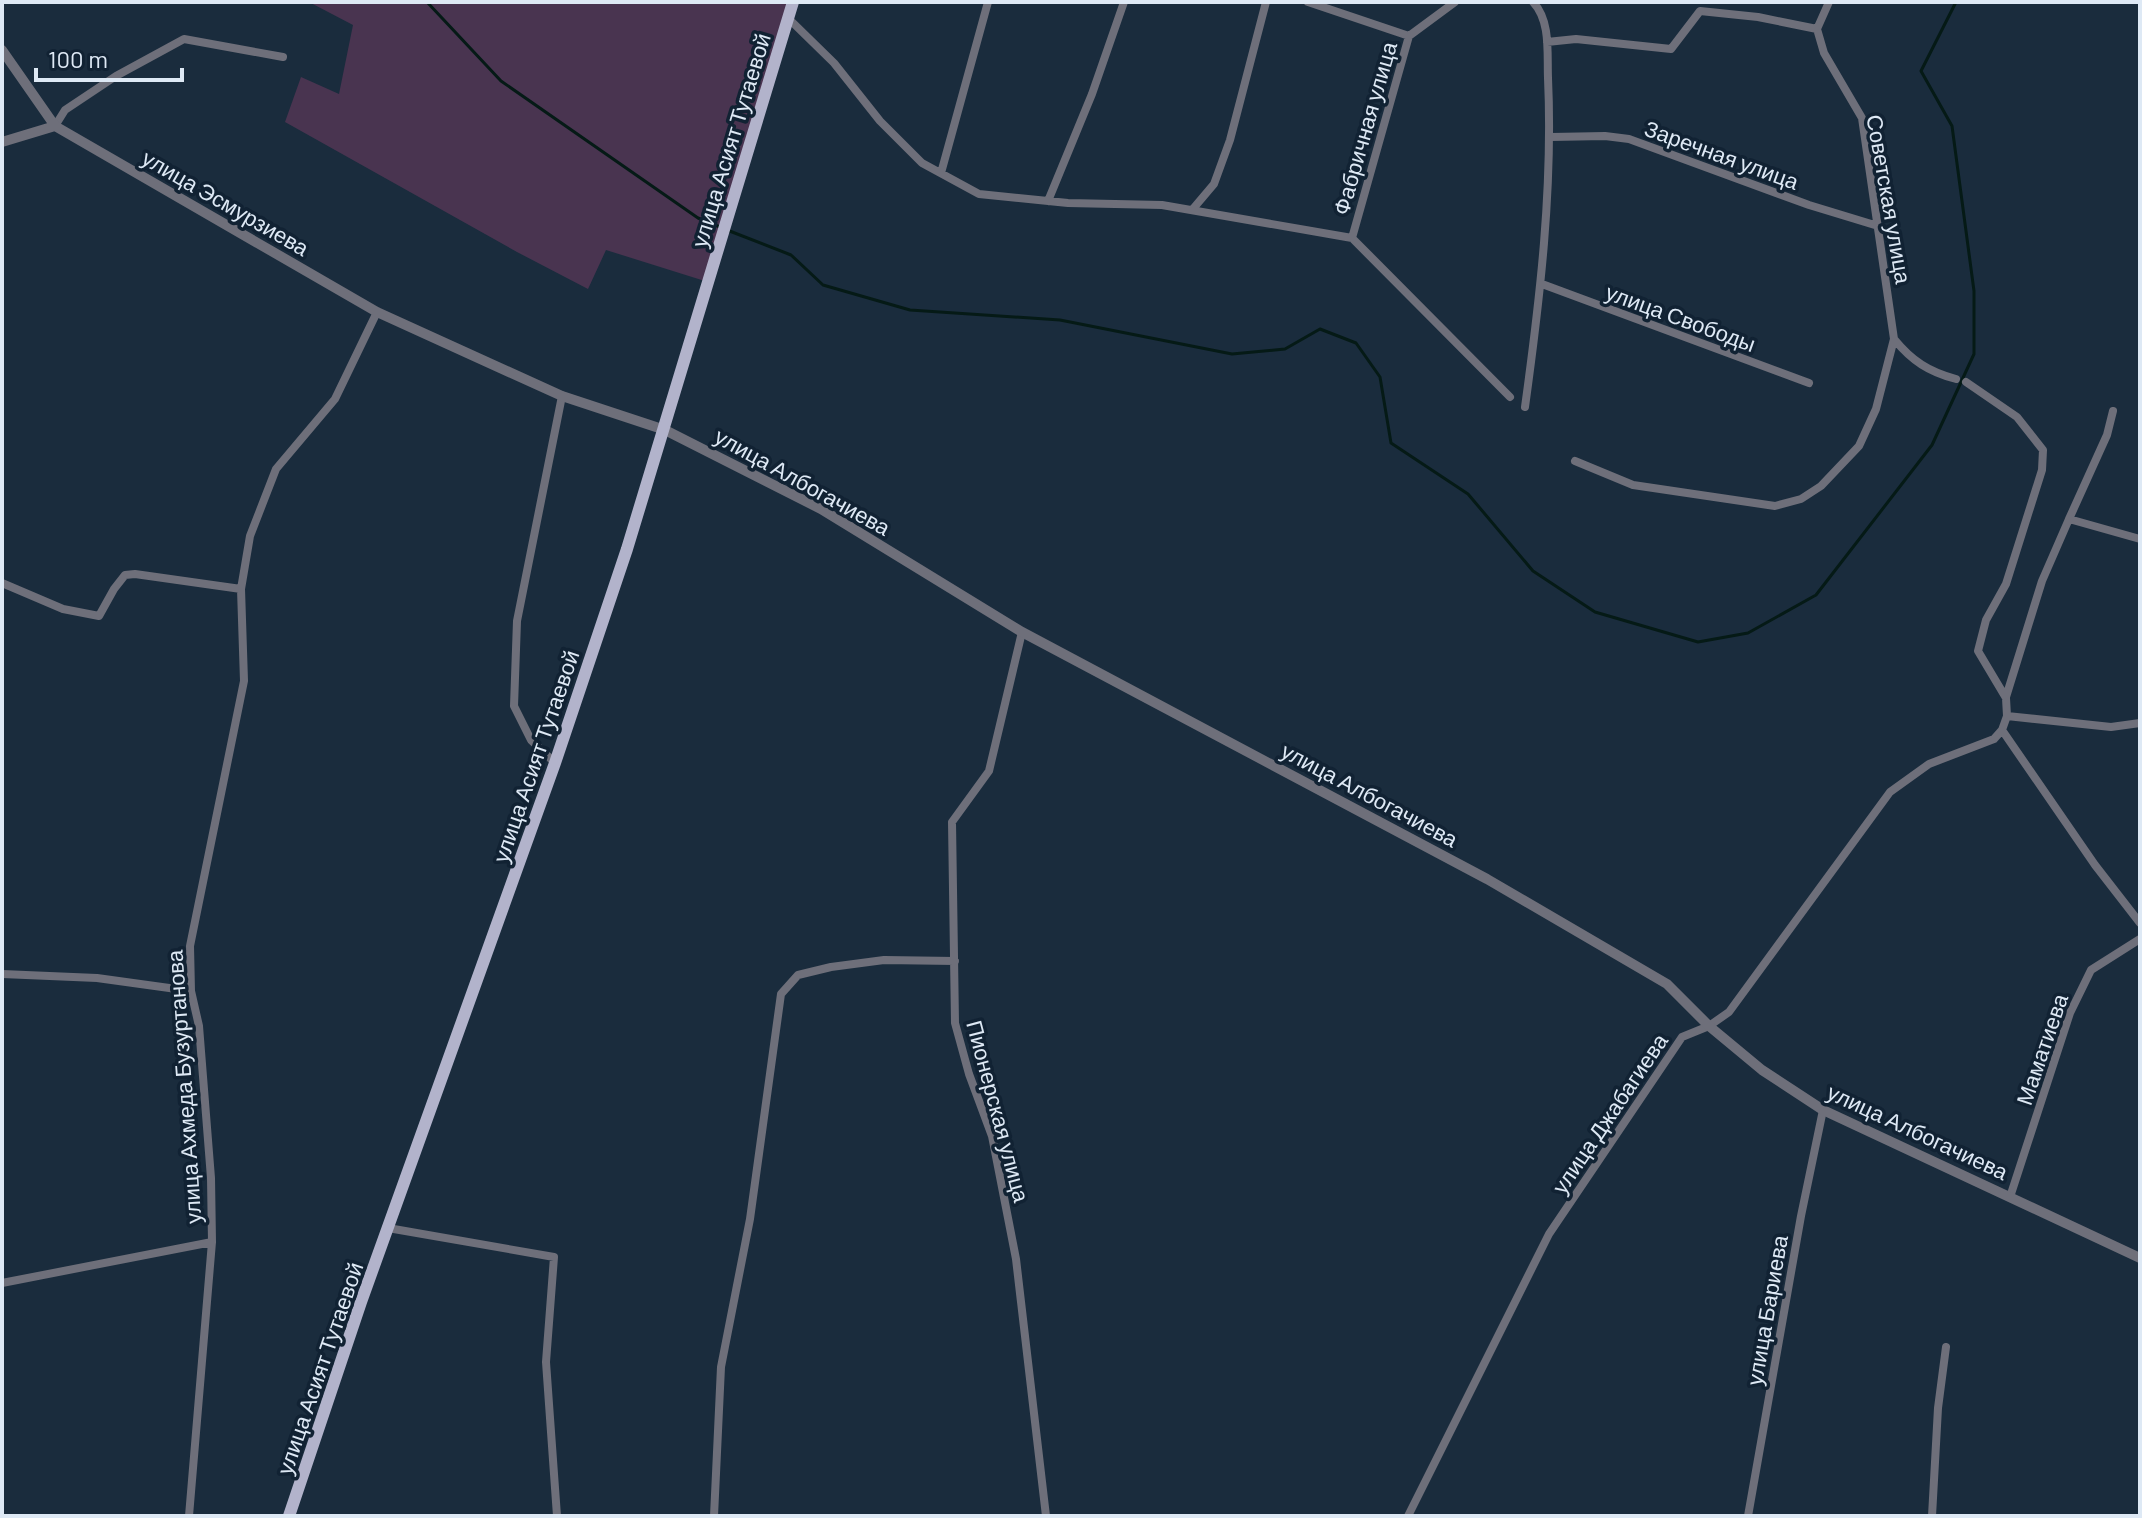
<svg xmlns="http://www.w3.org/2000/svg" width="2142" height="1518" viewBox="0 0 2142 1518" font-family="Barlow,sans-serif">
  <style>
    .green { fill: #493450 }
    .lines { fill: none; stroke-linecap: round; stroke-linejoin: round }
    .stream { stroke: #051a16; stroke-width: 3 }
    .minor { stroke: #6e6f7a; stroke-width: 8 }
    .tertiary { stroke: #6e6f7a; stroke-width: 10 }
    .primary { stroke: #b2b3cb; stroke-width: 12 }
    .labels { text-anchor: middle; dominant-baseline: central; stroke-width: 7; stroke-linejoin: round; paint-order: stroke }
    .street-label { font-size: 22px; fill: #dee9f5; stroke: #123 }
  </style>
  <rect width="100%" height="100%" fill="#1a2c3d"/>
  <path class="green" d="M309 2H793L708 282 606 250 588 289 517 252 285 122 301 77 339 94 353 25Z"/>
  <g class="lines">
    <path class="stream" d="M427 2 501 81 698 218 720 227
      M727 230 791 255 823 285 910 310 1060 320 1232 354 1285 349 1320 329 1356 343 1380 377 1391 443 1468 494 1533 571 1595 612 1698 642 1748 633 1816 595 1932 445 1974 354V291L1952 126 1921 71 1956 2"/>
    <path class="minor" d="M1308 2 1409 36
      M1829 2 1817 29 1824 53 1862 118 1894 339C1912 361 1929 372 1956 379
      M788 18 834 63 880 121 922 163 979 194 1068 203 1162 205 1352 238 1510 397
      M1547 42 1576 39 1671 49 1700 11 1758 17 1817 29
      M55 126 65 110 116 76 184 39 283 57
      M1551 137 1605 136 1629 139 1809 205 1878 226
      M941 173 988 2
      M1048 201 1092 94 1124 2
      M1192 210 1214 184 1230 140 1266 2
      M1352 238 1409 36 1455 2
      M1542 284 1809 383
      M1525 407C1540 298 1553 188 1548 78 1547 53 1551 21 1533 2
      M1575 461 1633 485 1775 506 1801 499 1821 486 1859 446 1876 409 1894 339
      M2069 519 2107 435 2113 411
      M2 583 63 609 99 616 114 589 125 575 135 574 241 589
      M1022 632 989 771 952 822 955 1023 969 1074 992 1136 1016 1259 1046 1516
      M2006 697 2042 581 2069 519 2140 539
      M2007 716 2111 727 2140 723
      M2002 730 2095 865 2140 923
      M555 763 531 740 514 706 517 621 562 396
      M2 974 97 978 191 991
      M2010 1197 2070 1013 2091 970 2140 939
      M388 1228 554 1257 546 1362 557 1516
      M2 1283 212 1242
      M189 1516 212 1242 211 1178 199 1026 191 991 190 946 244 681 241 589 250 536 276 469 335 399 377 312
      M714 1516 721 1367 750 1219 781 994 798 975 831 967 884 960 955 961
      M1408 1516 1549 1234 1682 1037 1709 1026 1729 1012 1890 792 1929 764 1994 739 2002 730 2007 716 2006 698 1978 651 1986 620 2006 584 2042 470 2043 450 2017 417 1966 382
      M1748 1516 1801 1216 1823 1110
      M1932 1516 1938 1408 1946 1347"/>
    <path class="tertiary" d="M2 50 55 126 377 312 562 396 665 430 821 509 1022 632 1487 879 1667 984 1709 1026 1762 1070 1823 1110 2140 1258
      M2 142 55 126"/>
    <path class="primary" d="M289 1516 361 1302 555 763 627 549 793 2"/>
  </g>
  <g class="labels">
    <g class="street-label">
      <text transform="translate(1364 128) rotate(-74)">Фабричная улица</text>
      <text transform="translate(730 140) rotate(-73)">улица Асият Тутаевой</text>
      <text transform="translate(1722 154) rotate(20)">Заречная улица</text>
      <text transform="translate(1890 199) rotate(80)">Советская улица</text>
      <text transform="translate(226 202) rotate(30)">улица Эсмурзиева</text>
      <text transform="translate(1681 317) rotate(20)">улица Свободы</text>
      <text transform="translate(803 481) rotate(29)">улица Албогачиева</text>
      <text transform="translate(535 756) rotate(-71)">улица Асият Тутаевой</text>
      <text transform="translate(1370 794) rotate(28)">улица Албогачиева</text>
      <text transform="translate(2041 1049) rotate(-71)">Маматиева</text>
      <text transform="translate(183 1087) rotate(-94)">улица Ахмеда Бузуртанова</text>
      <text transform="translate(999 1111) rotate(75)">Пионерская улица</text>
      <text transform="translate(1609 1113) rotate(-56)">улица Джабагиева</text>
      <text transform="translate(1918 1131) rotate(25)">улица Албогачиева</text>
      <text transform="translate(1766 1310) rotate(-80)">улица Бариева</text>
      <text transform="translate(319 1368) rotate(-71)">улица Асият Тутаевой</text>
    </g>
  </g>
  <rect width="2142" height="1518" fill="none" stroke="#dee9f5" stroke-width="8"/>
  <path d="M36 68v12h146v-12" fill="none" stroke="#dee9f5" stroke-width="4"/>
  <text x="48" y="68" font-size="24" fill="#dee9f5" stroke="#112233" stroke-width="6" paint-order="stroke">100 m</text>
</svg>
